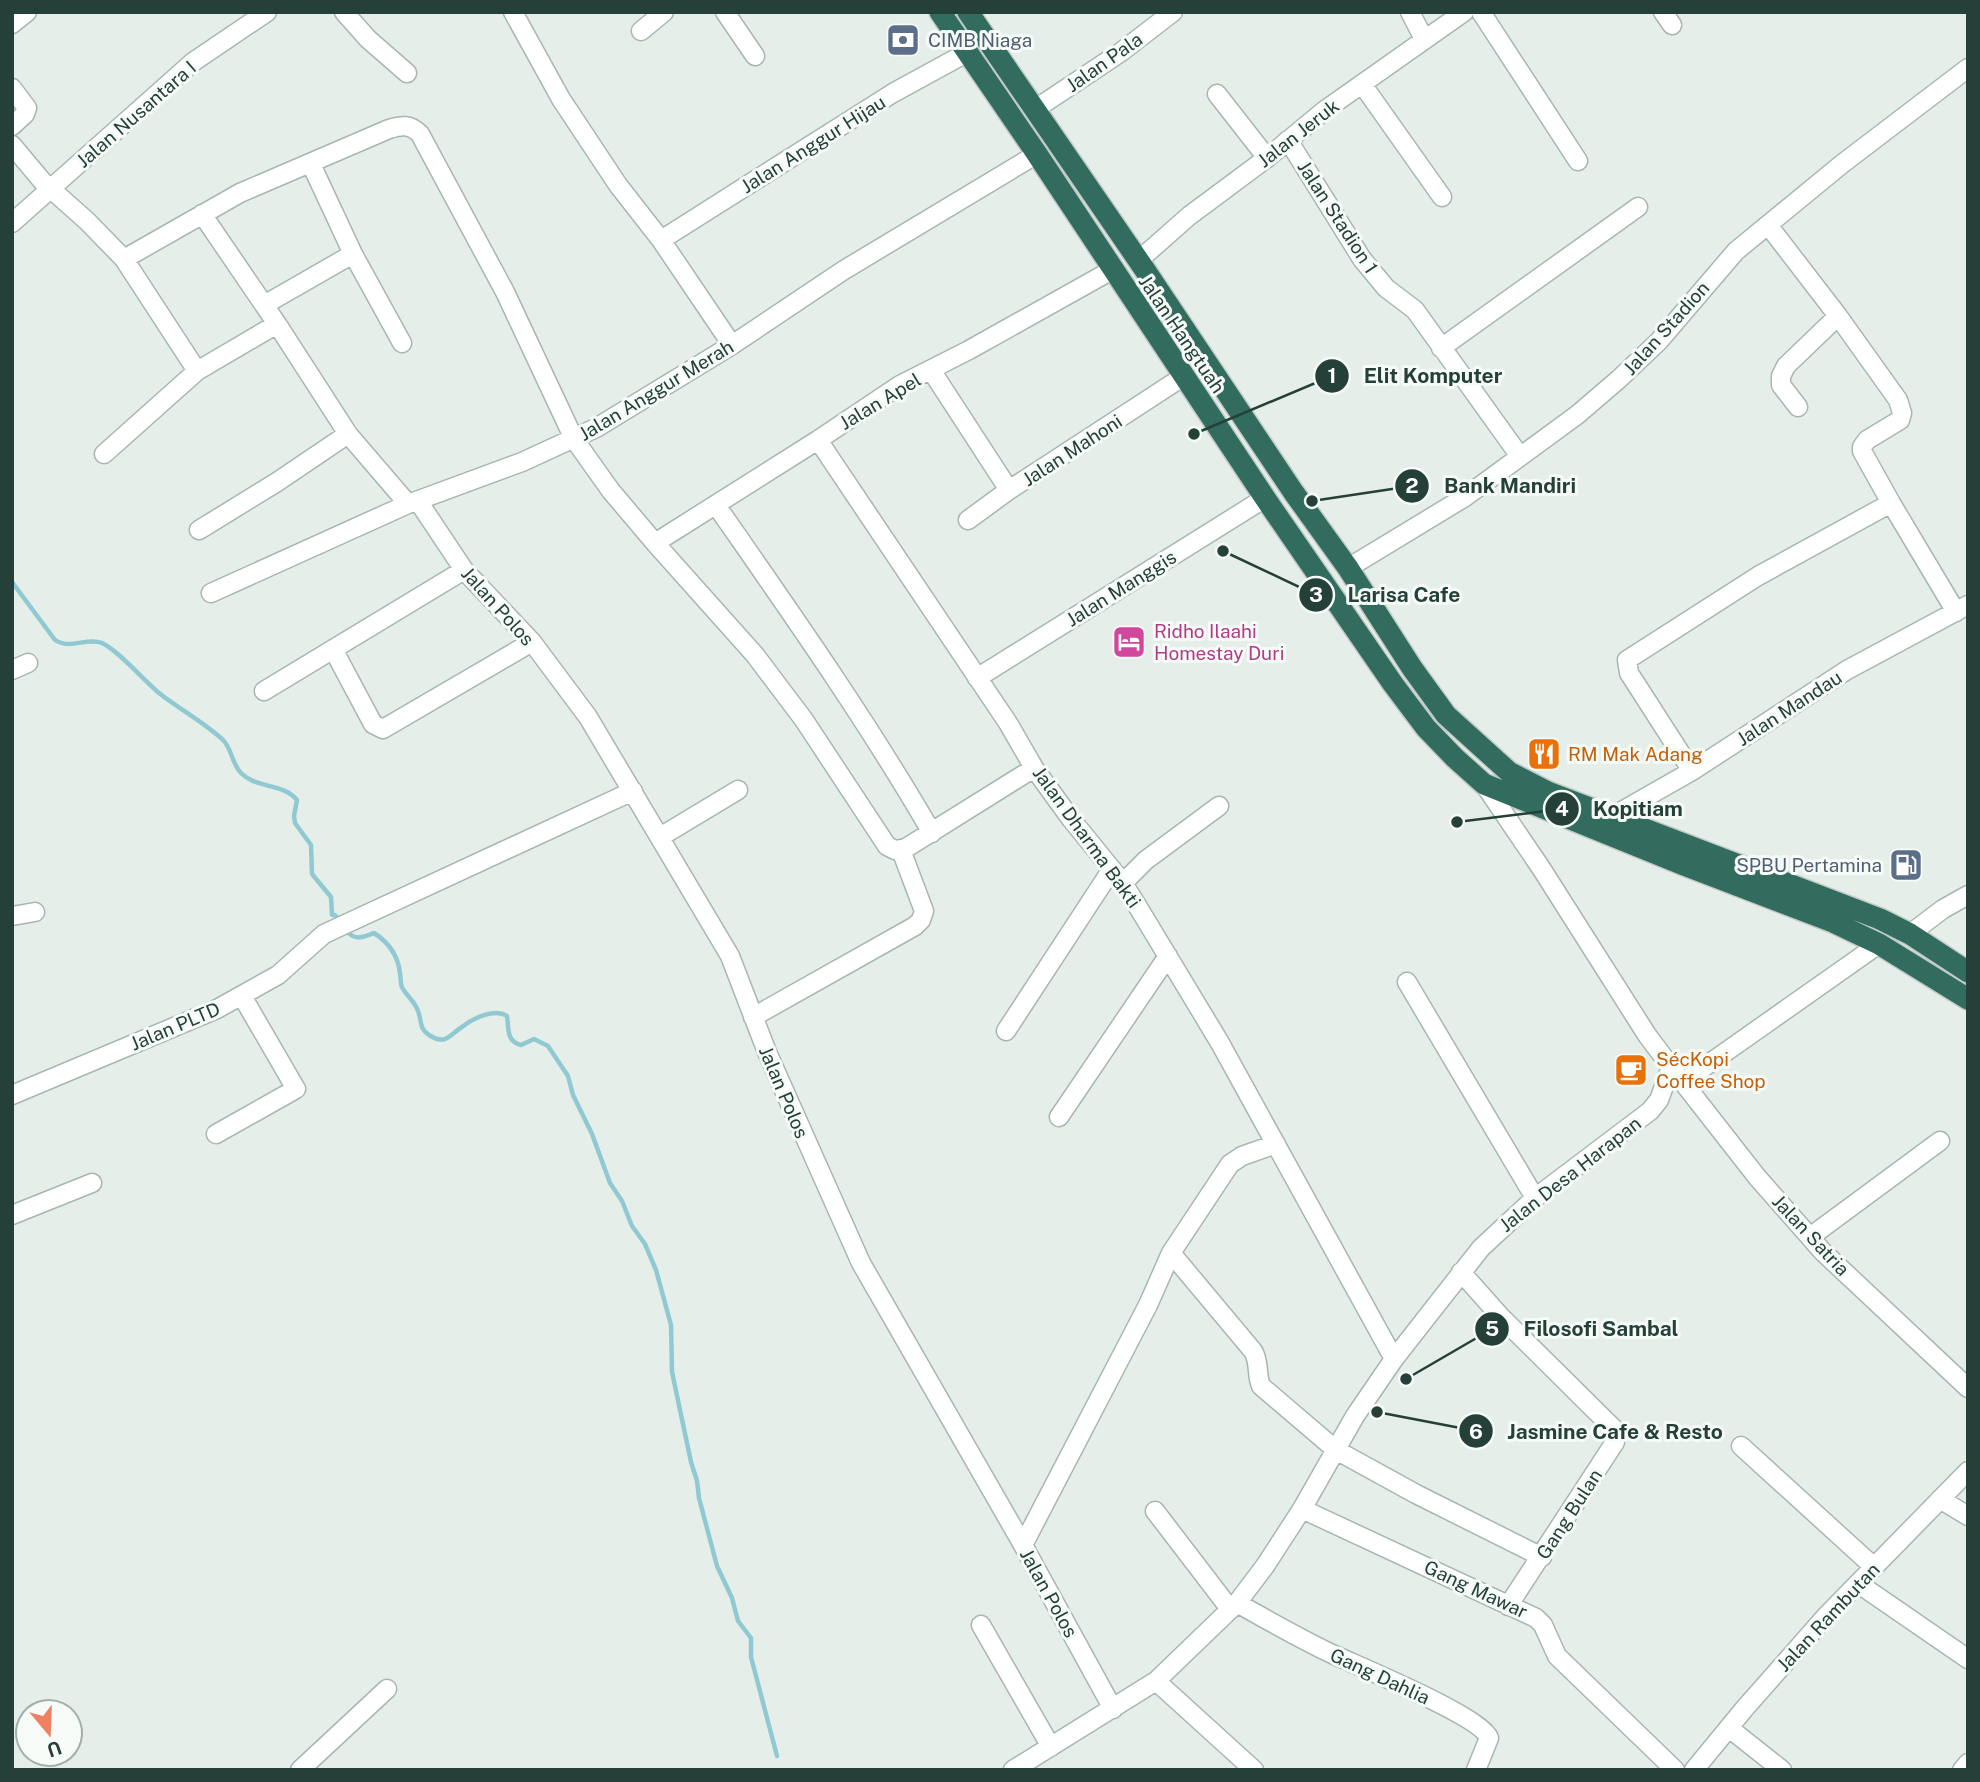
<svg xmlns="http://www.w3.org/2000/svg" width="1980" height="1782" viewBox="0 0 1980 1782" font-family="'Public Sans',sans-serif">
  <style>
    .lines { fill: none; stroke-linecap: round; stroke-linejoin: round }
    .stream { stroke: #90c9d1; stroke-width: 4.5 }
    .minor-casing { stroke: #a8b6b1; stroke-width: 21 }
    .highway-casing { stroke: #c2cac7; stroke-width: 24 }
    .minor { stroke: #fff; stroke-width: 18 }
    .highway { stroke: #316c5e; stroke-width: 21 }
    .labels { text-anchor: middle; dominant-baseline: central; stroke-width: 6; stroke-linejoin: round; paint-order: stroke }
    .service-label { font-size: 19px; fill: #4e5e75; stroke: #f6fbf8; text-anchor: start }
    .street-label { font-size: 19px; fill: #254038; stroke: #f6fbf8 }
    .hotel-label { font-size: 19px; fill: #b23c85; stroke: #f6fbf8; text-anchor: start }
    .food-label { font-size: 19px; fill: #c56008; stroke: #f6fbf8; text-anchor: start }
    .leader { fill: none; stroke: #254038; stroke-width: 2.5 }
    .callout-dot { fill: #254038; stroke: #f6fbf8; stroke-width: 2.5 }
    .mark-label { font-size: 21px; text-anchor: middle; font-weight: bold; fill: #fff }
    .callout-label { font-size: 21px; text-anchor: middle; font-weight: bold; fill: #254038; stroke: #f6fbf8; stroke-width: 6; stroke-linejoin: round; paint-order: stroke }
  </style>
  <rect width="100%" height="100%" fill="#e6eeea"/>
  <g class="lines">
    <path class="stream" d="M12 582 55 640C70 650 87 637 102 643 119 651 143 680 159 693 179 709 204 722 223 740 232 749 232 764 241 773 257 789 283 783 297 800L294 816 295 823 311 845 312 874 331 897 332 915H335L340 922
      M345 929C354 941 361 938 374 933 388 942 398 956 400 973 401 978 400 985 403 989 408 997 415 1002 418 1011 422 1021 419 1029 429 1035 446 1046 449 1035 462 1027 473 1018 495 1008 507 1016 509 1029 506 1041 521 1045L534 1039 548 1046 568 1076 573 1095 592 1134 610 1183 622 1201 632 1226 645 1244 656 1270 671 1325 672 1372 691 1462 697 1481 699 1498 717 1566 732 1598 738 1621 751 1638V1657L777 1756"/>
    <defs>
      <path id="minor" d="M344 12 368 39 407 73
        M513 12 561 99 618 185 661 240 732 345
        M725 12 755 56
        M1410 12 1424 39
        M1481 12 1578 161
        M1663 12 1672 25
        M12 24 27 12
        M641 31 664 12
        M1362 84 1442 197
        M12 88 27 108 25 114 12 126
        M1217 94 1267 158
        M1034 110 1121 52 1173 12
        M1288 140 1362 259 1386 288 1415 310 1519 455
        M12 145 43 182 87 221 124 259 197 371 277 324
        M311 164 353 254 402 343
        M202 214 277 324 348 434 408 504
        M12 223 193 62 267 12
        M1768 225 1838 316 1898 400 1902 413 1900 420 1867 440 1862 447V451L1891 503 1956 612
        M661 240 893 93 968 52
        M124 259 240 193 389 129C402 125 410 124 420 134L505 292 574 439 611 491 655 543 755 655 804 720 887 846 895 850 906 848 1034 768
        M1138 261 1189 216 1267 158 1325 110 1464 12
        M264 305 353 254
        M1441 348 1638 207
        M931 370 1009 490 1184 376
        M1798 407 1781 385V376L1786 366 1838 316
        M818 440 1008 723 1034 768 1071 819 1123 883 1135 902 1220 1043 1394 1359
        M104 454 197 371
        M418 501 464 570 532 642 588 717 730 956 767 1052 861 1263 1023 1545 1113 1709
        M716 505C791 613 866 719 932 833
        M968 520 1009 490
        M199 530 277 482 348 434
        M655 543 818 440 900 385 969 350 1112 270
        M1348 568 1465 497 1577 415 1619 379 1659 341 1736 251 1842 164 1968 68
        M211 593 408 504 522 462 596 428 732 345 844 270 1037 154
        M333 649 373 724 383 729 532 642
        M12 670 28 663
        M977 678 1265 498
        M264 691 464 570
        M1692 771 1629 673 1627 660 1758 576 1891 503
        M1613 816 1692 771 1847 670 1968 605
        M660 837 738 790
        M1123 883 1146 860 1219 806
        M12 916 35 912
        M1910 934 1943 909 1968 895
        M1407 982 1535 1198
        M753 1017 915 926 921 920 924 911 901 850
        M1006 1031 1112 869
        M1671 1067 1757 1177 1823 1252 1968 1388
        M1683 1082 1879 944
        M12 1095 217 1009 278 975 324 934 633 791
        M1059 1117 1168 956
        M216 1134 296 1089 242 996
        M12 1215 92 1183
        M1810 1237 1940 1141
        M1171 1253 1253 1351C1260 1362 1256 1374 1261 1386L1336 1450 1416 1494 1542 1557
        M1461 1272 1501 1317 1616 1431 1615 1442 1508 1606
        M1741 1446 1874 1567
        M1940 1499 1968 1516
        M1302 1509 1536 1618 1543 1625 1557 1656 1675 1770
        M1155 1511 1230 1609
        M1023 1545 1148 1305 1171 1253 1230 1164 1242 1156 1276 1144
        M1859 1584 1968 1659
        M1237 1603C1267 1620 1297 1637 1328 1652 1355 1665 1481 1716 1489 1738L1476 1770
        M981 1625 1051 1747
        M1156 1681 1254 1770
        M1729 1728 1782 1770
        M300 1770 387 1689
        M1013 1770 1156 1681 1237 1603 1265 1566 1302 1509 1355 1416 1394 1359 1481 1248 1535 1198 1650 1111 1659 1100 1671 1067 1647 1035 1541 868 1484 784
        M1694 1770 1745 1708 1827 1615 1968 1471
        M1962 1770 1968 1763"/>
      <path id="highway" d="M940 12 1037 154 1265 498 1393 684 1426 728 1455 758 1484 784 1684 865 1833 922 1879 944 1968 999
        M968 12 1145 270 1294 493 1348 568 1412 668 1446 715 1509 772 1548 792 1880 919 1910 934 1968 972"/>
    </defs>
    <use href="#minor" class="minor-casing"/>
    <use href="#highway" class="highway-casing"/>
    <use href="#minor" class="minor"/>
    <use href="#highway" class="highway"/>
  </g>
  <defs>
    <symbol id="bank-square" viewBox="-11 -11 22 22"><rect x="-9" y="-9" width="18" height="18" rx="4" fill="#5c6f8a" stroke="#f6fbf8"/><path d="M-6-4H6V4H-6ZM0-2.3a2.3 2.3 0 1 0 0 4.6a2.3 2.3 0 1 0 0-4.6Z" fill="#fff"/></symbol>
    <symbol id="hotel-square" viewBox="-11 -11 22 22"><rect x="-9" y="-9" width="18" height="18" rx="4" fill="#d1479c" stroke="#f6fbf8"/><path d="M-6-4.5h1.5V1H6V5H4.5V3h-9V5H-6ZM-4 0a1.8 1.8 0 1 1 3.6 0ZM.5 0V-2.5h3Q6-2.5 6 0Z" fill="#fff"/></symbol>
    <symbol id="restaurant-square" viewBox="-11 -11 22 22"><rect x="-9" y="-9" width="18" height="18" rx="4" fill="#e8710a" stroke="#f6fbf8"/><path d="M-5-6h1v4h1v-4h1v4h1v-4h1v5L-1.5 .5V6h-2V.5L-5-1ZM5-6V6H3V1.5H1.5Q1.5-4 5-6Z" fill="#fff"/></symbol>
    <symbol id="fuel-square" viewBox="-11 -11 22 22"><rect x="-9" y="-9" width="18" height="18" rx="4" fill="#5c6f8a" stroke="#f6fbf8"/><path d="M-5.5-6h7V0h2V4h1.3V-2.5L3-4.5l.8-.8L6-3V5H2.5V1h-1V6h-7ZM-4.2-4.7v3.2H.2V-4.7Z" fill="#fff"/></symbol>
    <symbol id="cafe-square" viewBox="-11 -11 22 22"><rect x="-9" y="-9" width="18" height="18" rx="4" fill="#e8710a" stroke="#f6fbf8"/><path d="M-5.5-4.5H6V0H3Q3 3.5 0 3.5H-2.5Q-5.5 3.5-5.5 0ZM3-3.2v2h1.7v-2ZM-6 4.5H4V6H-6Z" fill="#fff"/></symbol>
  </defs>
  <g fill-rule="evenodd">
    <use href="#bank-square" x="884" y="21" width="38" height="38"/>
    <use href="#hotel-square" x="1110" y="623" width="38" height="38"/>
    <use href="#restaurant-square" x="1525" y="735" width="38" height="38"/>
    <use href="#fuel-square" x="1887" y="846" width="38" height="38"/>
    <use href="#cafe-square" x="1612" y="1051" width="38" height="38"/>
  </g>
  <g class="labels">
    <g class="service-label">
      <text x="928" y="40">CIMB Niaga</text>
      <text x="1882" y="865" text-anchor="end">SPBU Pertamina</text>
    </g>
    <g class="street-label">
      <text transform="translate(1104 62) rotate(-35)">Jalan Pala</text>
      <text transform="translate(136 114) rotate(-41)">Jalan Nusantara I</text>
      <text transform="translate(1298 133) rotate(-38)">Jalan Jeruk</text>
      <text transform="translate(813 144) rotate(-32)">Jalan Anggur Hijau</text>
      <text transform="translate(1338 217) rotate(57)">Jalan Stadion 1</text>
      <text transform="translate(1666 328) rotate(-48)">Jalan Stadion</text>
      <text transform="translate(1182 334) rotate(56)">Jalan Hangtuah</text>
      <text transform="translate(656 390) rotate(-31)">Jalan Anggur Merah</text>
      <text transform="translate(880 401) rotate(-31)">Jalan Apel</text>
      <text transform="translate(1072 450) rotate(-33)">Jalan Mahoni</text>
      <text transform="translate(1121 588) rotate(-32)">Jalan Manggis</text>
      <text transform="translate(498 606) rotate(48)">Jalan Polos</text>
      <text transform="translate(1789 708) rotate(-33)">Jalan Mandau</text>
      <text transform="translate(1087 837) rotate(54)">Jalan Dharma Bakti</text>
      <text transform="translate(175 1026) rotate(-23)">Jalan PLTD</text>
      <text transform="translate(784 1092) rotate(67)">Jalan Polos</text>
      <text transform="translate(1570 1174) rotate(-38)">Jalan Desa Harapan</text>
      <text transform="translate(1811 1235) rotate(47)">Jalan Satria</text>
      <text transform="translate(1569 1514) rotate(-57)">Gang Bulan</text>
      <text transform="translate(1476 1589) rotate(25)">Gang Mawar</text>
      <text transform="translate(1049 1593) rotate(61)">Jalan Polos</text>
      <text transform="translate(1828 1617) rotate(-47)">Jalan Rambutan</text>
      <text transform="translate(1380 1676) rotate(25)">Gang Dahlia</text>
    </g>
    <g class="hotel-label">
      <text x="1154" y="631">Ridho Ilaahi<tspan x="1154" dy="22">Homestay Duri</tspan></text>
    </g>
    <g class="food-label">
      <text x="1568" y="754">RM Mak Adang</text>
      <text x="1656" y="1059">SécKopi<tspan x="1656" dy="22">Coffee Shop</tspan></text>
    </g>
  </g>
  <path class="leader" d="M1194 434L1332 376M1312 501L1412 486M1223 551L1316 595M1457 822L1562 809M1406 1379L1492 1329M1377 1412L1476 1431"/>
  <g class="callout-dot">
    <circle cx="1194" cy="434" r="7"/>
    <circle cx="1312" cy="501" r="7"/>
    <circle cx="1223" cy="551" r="7"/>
    <circle cx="1457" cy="822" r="7"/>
    <circle cx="1406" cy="1379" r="7"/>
    <circle cx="1377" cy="1412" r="7"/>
    <circle cx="1332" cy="376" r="18"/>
    <circle cx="1412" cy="486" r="18"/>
    <circle cx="1316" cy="595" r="18"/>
    <circle cx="1562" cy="809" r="18"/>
    <circle cx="1492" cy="1329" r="18"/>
    <circle cx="1476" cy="1431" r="18"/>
  </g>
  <g class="mark-label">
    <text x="1332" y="383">1</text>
    <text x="1412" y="493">2</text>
    <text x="1316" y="602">3</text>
    <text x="1562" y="816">4</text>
    <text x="1492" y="1336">5</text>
    <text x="1476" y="1439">6</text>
  </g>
  <g class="callout-label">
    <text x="1433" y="383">Elit Komputer</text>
    <text x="1510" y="493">Bank Mandiri</text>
    <text x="1404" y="602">Larisa Cafe</text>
    <text x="1638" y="816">Kopitiam</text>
    <text x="1601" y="1336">Filosofi Sambal</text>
    <text x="1615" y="1439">Jasmine Cafe &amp; Resto</text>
  </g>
  <rect width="1980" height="1782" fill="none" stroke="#254038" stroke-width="28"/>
  <g transform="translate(49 1733) rotate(161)"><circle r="33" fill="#f6fbf8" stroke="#a2b0ab" stroke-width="2"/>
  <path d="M0-5L12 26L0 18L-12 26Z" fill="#ee8164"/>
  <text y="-10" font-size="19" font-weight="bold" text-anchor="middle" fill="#254038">U</text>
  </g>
</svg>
